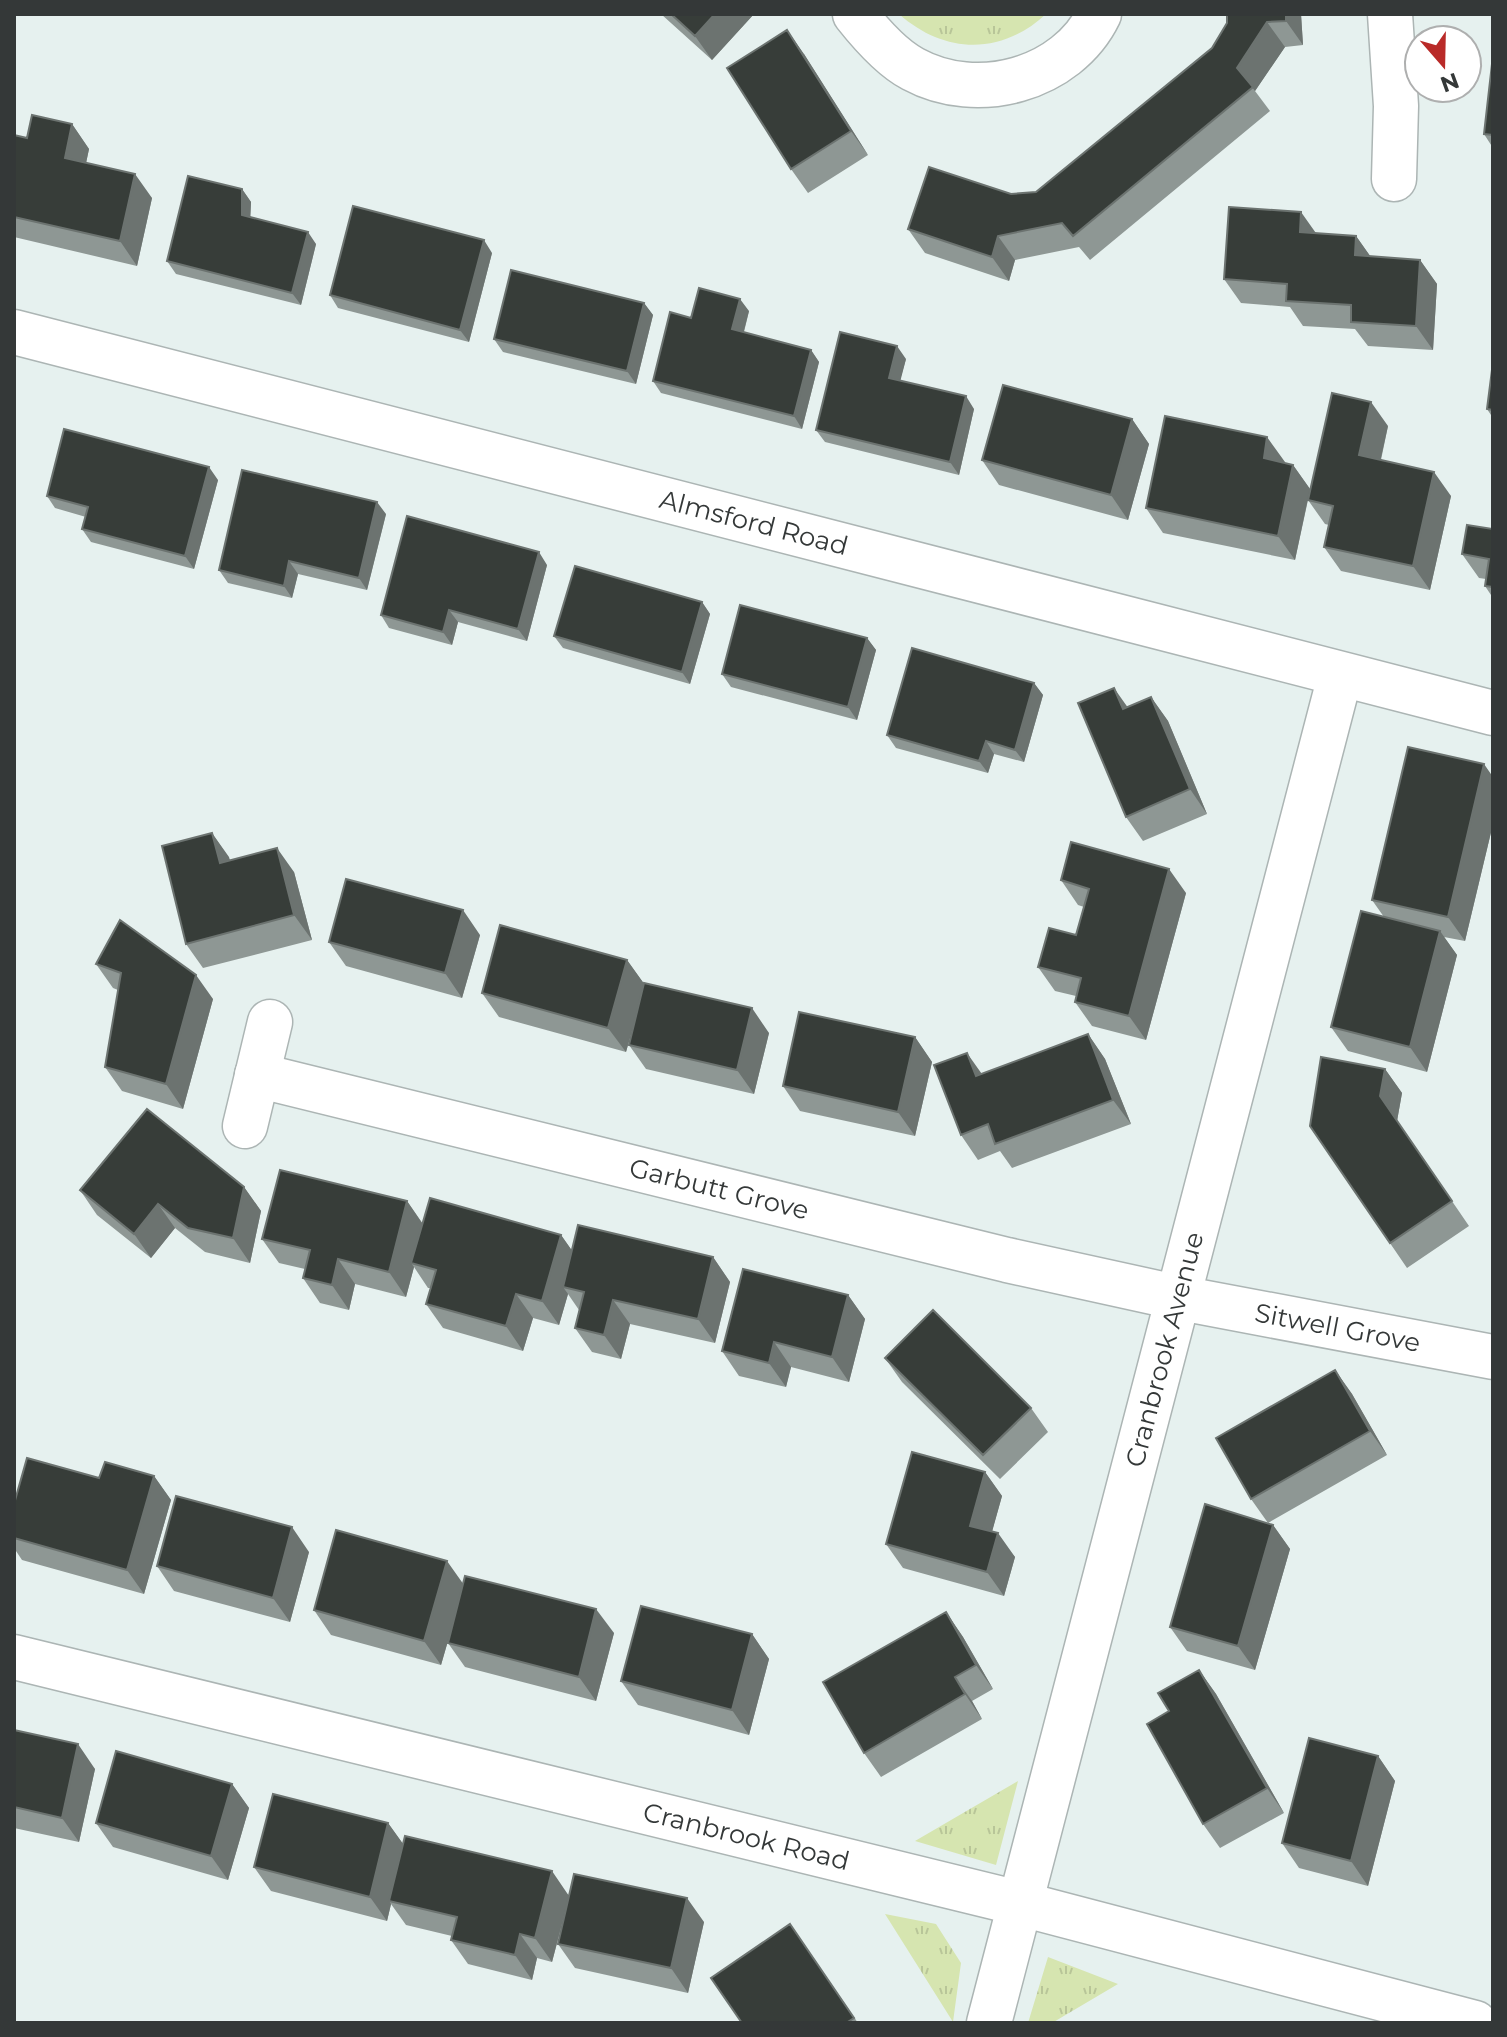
<svg xmlns="http://www.w3.org/2000/svg" width="1507" height="2037" viewBox="0 0 1507 2037" font-family="Montserrat,sans-serif">
  <style>
    .grass { fill: url(#grass-tufts) }
    .lines { fill: none; stroke-linecap: round; stroke-linejoin: round }
    .minor-casing { stroke: #acb5b4; stroke-width: 47 }
    .minor { stroke: #fff; stroke-width: 44 }
    .wall { fill: #8e9794 }
    .shaded-wall { fill: #6c7370 }
    .building { fill: #373d39; stroke: #6c7370; stroke-width: 2 }
    .labels { text-anchor: middle; dominant-baseline: central; stroke-width: 8; stroke-linejoin: round; paint-order: stroke }
    .street-label { font-size: 26px; fill: #343838; stroke: #fff }
  </style>
  <defs>
    <pattern id="grass-tufts" width="24" height="20" patternUnits="userSpaceOnUse" patternTransform="scale(2)"><rect width="24" height="20" fill="#d6e5b0"/><path d="M3 7l-1-3M5 7V3M7 7l1-3M15 17l-1-3M17 17v-4M19 17l1-3" fill="none" stroke="#b8c598"/></pattern>
  </defs>
  <rect width="100%" height="100%" fill="#e6f1ef"/>
  <path class="grass" d="M899 14H1046C1001 56 944 54 899 14Z
    M1018 1781 996 1865 915 1841Z
    M885 1914 936 1924 961 1963 953 2022Z
    M1048 1957 1118 1984 1052 2023H1028Z"/>
  <g class="lines">
    <defs>
      <g id="minor">
        <path d="M855 14C870 33 892 58 913 69 977 104 1067 80 1099 14"/>
        <path d="M1390 14 1396 106 1394 179"/>
        <path id="s1" d="M14 332 1493 713"/>
        <path id="s2" d="M257 1075 1007 1260 1180 1298 1493 1357"/>
        <path d="M245 1126 270 1022"/>
        <path id="s3" d="M14 1657 1018 1903 1475 2023"/>
        <path id="s4" d="M989 2023 1340 676"/>
      </g>
    </defs>
    <use href="#minor" class="minor-casing"/>
    <use href="#minor" class="minor"/>
  </g>
  <path class="wall" d="M661 14H754L712 60Z
    M1227 14H1301L1303 45 1285 47 1255 91 1270 111 1090 260 1079 247 1015 260 1009 281 925 253 908 229 1011 194 1036 192 1212 48 1227 23Z
    M804 54 868 155 808 193 791 169Z
    M1493 55V148L1484 134Z
    M72 124 89 149 86 163 152 198 137 266 14 237V135L27 138Z
    M242 189 251 202 250 217 316 244 301 305 176 274 167 261Z
    M1316 233 1356 236 1370 256 1420 260 1437 284 1433 350 1368 346 1355 329 1303 326 1290 307 1241 303 1224 279Z
    M492 253 469 342 338 308 330 295Z
    M644 303 653 315 636 384 503 352 494 339Z
    M749 311 744 332 811 350 819 362 802 429 661 393 653 381 691 318Z
    M906 359 900 380 974 409 959 475 825 442 816 430Z
    M1493 362V418L1487 409Z
    M1132 419 1149 444 1128 520 999 485 982 460Z
    M1388 426 1381 460 1451 496 1430 590 1341 571 1324 547 1329 525 1325 524 1308 500 1295 560 1163 533 1146 508 1285 462 1284 463 1293 465 1310 489Z
    M218 480 194 569 91 542 82 529 86 517 55 508 47 496Z
    M386 514 367 590 298 574 292 598 228 583 219 570Z
    M1493 529V598L1485 586 1486 579 1479 578 1462 554Z
    M547 565 527 641 458 622 452 645 389 628 381 615Z
    M702 602 710 614 690 684 563 648 554 636Z
    M867 638 876 650 857 720 731 687 722 674Z
    M1034 683 1043 695 1024 762 994 754 988 773 896 748 887 735Z
    M1151 697 1168 721 1207 814 1143 841 1126 817 1128 707Z
    M1493 777V824L1465 941 1444 937 1457 955 1427 1072 1348 1051 1331 1027 1384 917 1372 900Z
    M212 833 230 860 294 872 312 940 203 968 186 944Z
    M1061 880 1186 893 1146 1040 1092 1026 1075 1002 1076 996 1055 991 1038 967 1076 935 1084 907 1078 905Z
    M480 935 462 998 346 966 329 942Z
    M627 960 644 984 769 1033 754 1094 646 1069 629 1045 639 1005 626 1052 499 1017 482 993Z
    M96 964 213 999 183 1109 122 1091 105 1067 118 990 113 988Z
    M1088 1034 1105 1059 1131 1124 1012 1168 1000 1151 978 1160 961 1135 982 1074Z
    M915 1037 932 1062 915 1136 800 1111 783 1086Z
    M1385 1069 1402 1093 1397 1121 1469 1226 1407 1268 1310 1126Z
    M244 1187 261 1211 250 1263 205 1252 175 1228 151 1258 97 1215 80 1190Z
    M407 1201 423 1224 561 1235 572 1251 713 1257 730 1282 715 1343 630 1324 621 1359 592 1352 575 1328 579 1310 568 1294 559 1325 533 1318 523 1351 443 1328 426 1304 431 1288H428L414 1267 406 1297 355 1284 349 1310 320 1303 303 1278 305 1269 279 1263 262 1239Z
    M848 1295 865 1319 849 1382 791 1367 786 1387 739 1376 722 1351Z
    M885 1358 1031 1408 1048 1432 1000 1479 902 1382Z
    M1335 1370 1352 1394 1387 1455 1268 1523 1273 1525 1290 1549 1255 1670 1187 1651 1170 1627 1268 1523 1251 1499Z
    M985 1472 1002 1496 992 1531 1015 1557 1004 1596 903 1568 886 1544Z
    M154 1476 171 1500 144 1594 22 1560 14 1548V1504Z
    M309 1552 290 1622 174 1591 157 1566Z
    M463 1584 614 1633 596 1701 465 1667 448 1643V1641L441 1665 331 1635 314 1610Z
    M946 1612 963 1637 993 1689 972 1701 982 1719 881 1777 864 1753Z
    M752 1634 769 1659 749 1735 638 1705 621 1681Z
    M1199 1670 1216 1694 1284 1813 1220 1848 1203 1824 1169 1711Z
    M14 1730 95 1769 79 1842 14 1828Z
    M1378 1756 1395 1781 1368 1886 1299 1868 1282 1843Z
    M232 1784 249 1808 228 1880 113 1847 96 1823Z
    M388 1823 403 1844 569 1895 704 1922 688 1993 575 1968 558 1944 566 1910 552 1962 537 1958 532 1980 468 1964 451 1940 452 1936 406 1925 391 1904 387 1921 271 1891 254 1867Z
    M790 1924 858 2023H742Z"/>
  <path class="shaded-wall" d="M715 14H754L712 60 695 36Z
    M1286 14H1301L1303 45 1286 21Z
    M1267 22 1285 47 1255 91 1237 68Z
    M787 30 804 54 868 155 851 131Z
    M72 124 89 149 82 182 65 158Z
    M135 174 152 198 137 266 120 241Z
    M242 189 251 202 250 227 242 215Z
    M1301 212 1318 236 1300 232Z
    M308 232 316 244 301 305 292 293Z
    M998 236 1015 260 1009 281 992 257Z
    M1356 236 1373 260 1355 255Z
    M484 240 492 253 469 342 460 330Z
    M1420 260 1437 284 1433 350 1416 326Z
    M740 299 749 311 741 342 732 329Z
    M644 303 653 315 636 384 627 371Z
    M897 346 906 359 898 390 889 378Z
    M811 350 819 362 802 429 794 416Z
    M966 396 974 409 959 475 950 462Z
    M1371 402 1388 426 1376 480 1359 455Z
    M1132 419 1149 444 1128 520 1111 495Z
    M1267 437 1285 462 1281 483 1264 458Z
    M1293 465 1310 489 1295 560 1278 536Z
    M209 467 218 480 194 569 185 556Z
    M1434 472 1451 496 1430 590 1413 566Z
    M377 502 386 514 367 590 359 578Z
    M539 552 547 565 527 641 518 629Z
    M289 561 298 574 292 598 284 586Z
    M702 602 710 614 690 684 682 672Z
    M449 610 458 622 452 645 443 632Z
    M867 638 876 650 857 720 848 707Z
    M1034 683 1043 695 1024 762 1015 750Z
    M1114 688 1131 712 1123 709Z
    M1151 697 1168 721 1207 814 1190 789Z
    M986 741 994 754 988 773 979 761Z
    M1484 764 1493 777V824L1465 941 1448 917Z
    M212 833 229 857 237 887 220 863Z
    M277 848 294 872 312 940 294 915Z
    M1169 869 1186 893 1146 1040 1129 1016Z
    M463 910 480 935 462 998 445 973Z
    M1440 931 1457 955 1427 1072 1410 1047Z
    M627 960 645 985 626 1052 608 1028Z
    M196 975 213 999 183 1109 166 1084Z
    M752 1008 769 1033 754 1094 737 1070Z
    M1088 1034 1105 1059 1131 1124 1113 1100Z
    M915 1037 932 1062 915 1136 898 1112Z
    M967 1053 984 1077 976 1076Z
    M1385 1069 1402 1093 1397 1121 1469 1226 1380 1096Z
    M244 1187 261 1211 250 1263 233 1238Z
    M407 1201 424 1226 411 1263 414 1267 406 1297 389 1272Z
    M158 1204 175 1228 151 1258 134 1234Z
    M561 1235 578 1259 563 1287 568 1294 559 1325 542 1301Z
    M713 1257 730 1282 715 1343 698 1319Z
    M338 1259 355 1284 349 1310 332 1285Z
    M516 1294 533 1318 523 1351 506 1326Z
    M848 1295 865 1319 849 1382 832 1357Z
    M613 1300 630 1324 621 1359 604 1335Z
    M774 1342 791 1367 786 1387 769 1363Z
    M1335 1370 1352 1394 1387 1455 1370 1431Z
    M985 1472 1002 1496 987 1550 970 1526Z
    M154 1476 171 1500 144 1594 127 1570Z
    M1273 1525 1290 1549 1255 1670 1238 1646Z
    M292 1527 309 1552 290 1622 273 1598Z
    M998 1533 1015 1557 1004 1596 987 1572Z
    M447 1561 464 1585 441 1665 424 1641Z
    M596 1609 614 1633 596 1701 579 1677Z
    M946 1612 963 1637 993 1689 976 1665Z
    M752 1634 769 1659 749 1735 732 1710Z
    M1199 1670 1216 1694 1284 1813 1267 1788Z
    M955 1677 972 1701 982 1719 965 1694Z
    M78 1744 95 1769 79 1842 62 1818Z
    M1378 1756 1395 1781 1368 1886 1351 1861Z
    M232 1784 249 1808 228 1880 211 1856Z
    M388 1823 406 1848 389 1901 391 1904 387 1921 370 1897Z
    M552 1871 569 1896 552 1962 535 1938Z
    M687 1898 704 1922 688 1993 671 1968Z
    M520 1934 537 1958 532 1980 515 1955Z"/>
  <path class="building" d="M671 14H715L695 36Z
    M1227 14H1286V21L1267 22 1237 68 1253 87 1073 236 1062 223 998 236 992 257 908 229 929 167 1011 194 1036 192 1212 48 1227 23Z
    M787 30 851 131 791 169 727 68Z
    M1493 55V135L1484 134Z
    M32 115 72 124 65 158 135 174 120 241 14 217V135L27 138Z
    M188 176 242 189V215L308 232 292 293 167 261Z
    M353 206 484 240 460 330 330 295Z
    M1229 207 1301 212 1300 232 1356 236 1355 255 1420 260 1416 326 1351 322V305L1286 301 1287 284 1224 279Z
    M511 270 644 303 627 371 494 339Z
    M699 288 740 299 732 329 811 350 794 416 653 381 670 312 691 318Z
    M840 332 897 346 889 378 966 396 950 462 816 430Z
    M1493 362V410L1487 409Z
    M1003 385 1132 419 1111 495 982 460Z
    M1332 393 1371 402 1359 455 1434 472 1413 566 1324 547 1333 506 1308 500Z
    M1165 416 1267 437 1264 458 1293 465 1278 536 1146 508Z
    M64 429 209 467 185 556 82 529 88 507 47 496Z
    M242 470 377 502 359 578 289 561 284 586 219 570Z
    M407 516 539 552 518 629 449 610 443 632 381 615Z
    M1467 525 1493 529V587L1485 586 1489 559 1462 554Z
    M575 566 702 602 682 672 554 636Z
    M740 605 867 638 848 707 722 674Z
    M912 648 1034 683 1015 750 986 741 979 761 887 735Z
    M1114 688 1123 709 1151 697 1190 789 1126 817 1078 703Z
    M1408 747 1484 764 1448 917 1372 900Z
    M212 833 220 863 277 848 294 915 186 944 162 846Z
    M1071 842 1169 869 1129 1016 1075 1002 1081 978 1038 967 1049 928 1076 935 1089 889 1061 880Z
    M346 879 463 910 445 973 329 942Z
    M1361 911 1440 931 1410 1047 1331 1027Z
    M120 920 196 975 166 1084 105 1067 121 973 96 964Z
    M500 925 627 960 608 1028 482 993Z
    M644 983 752 1008 737 1070 629 1045Z
    M799 1012 915 1037 898 1112 783 1086Z
    M1088 1034 1113 1100 995 1144 988 1124 961 1135 934 1065 967 1053 976 1076Z
    M1321 1057 1385 1069 1380 1096 1452 1201 1390 1243 1310 1126Z
    M147 1109 244 1187 233 1238 188 1228 158 1204 134 1234 80 1190Z
    M280 1170 407 1201 389 1272 338 1259 332 1285 303 1278 310 1250 262 1239Z
    M430 1198 561 1235 542 1301 516 1294 506 1326 426 1304 436 1270 411 1263Z
    M578 1225 713 1257 698 1319 613 1300 604 1335 575 1328 584 1292 563 1287Z
    M743 1269 848 1295 832 1357 774 1342 769 1363 722 1351Z
    M933 1310 1031 1408 983 1455 885 1358Z
    M1335 1370 1370 1431 1251 1499 1216 1438Z
    M912 1452 985 1472 970 1526 998 1533 987 1572 886 1544Z
    M27 1458 99 1478 105 1462 154 1476 127 1570 14 1538V1504Z
    M176 1496 292 1527 273 1598 157 1566Z
    M1205 1504 1273 1525 1238 1646 1170 1627Z
    M336 1530 447 1561 424 1641 314 1610Z
    M465 1576 596 1609 579 1677 448 1643Z
    M641 1606 752 1634 732 1710 621 1681Z
    M946 1612 976 1665 955 1677 965 1694 864 1753 823 1682Z
    M1199 1670 1267 1788 1203 1824 1147 1724 1169 1711 1158 1693Z
    M14 1730 78 1744 62 1818 14 1807Z
    M1309 1738 1378 1756 1351 1861 1282 1843Z
    M116 1751 232 1784 211 1856 96 1823Z
    M273 1794 388 1823 370 1897 254 1867Z
    M405 1836 552 1871 535 1938 520 1934 515 1955 451 1940 457 1917 389 1901Z
    M574 1874 687 1898 671 1968 558 1944Z
    M790 1924 854 2018 846 2023H742L711 1978Z"/>
  <g class="labels">
    <g class="street-label">
      <text stroke="none"><textPath href="#s1" startOffset="764">Almsford Road</textPath></text>
      <text stroke="none"><textPath href="#s2" startOffset="476">Garbutt Grove</textPath></text>
      <text stroke="none"><textPath href="#s2" startOffset="1110">Sitwell Grove</textPath></text>
      <text stroke="none"><textPath href="#s4" startOffset="696">Cranbrook Avenue</textPath></text>
      <text stroke="none"><textPath href="#s3" startOffset="754">Cranbrook Road</textPath></text>
    </g>
  </g>
  <rect width="1507" height="2037" fill="none" stroke="#343838" stroke-width="32"/>
  <g transform="translate(1443 64) rotate(160)"><circle r="38" fill="#ffffff" stroke="#aeafaf" stroke-width="2"/>
  <path d="M0-6L14 30L0 20L-14 30Z" fill="#b92a28"/>
  <text y="-12" font-size="22" font-weight="bold" text-anchor="middle" fill="#343838">N</text>
  </g>
</svg>
